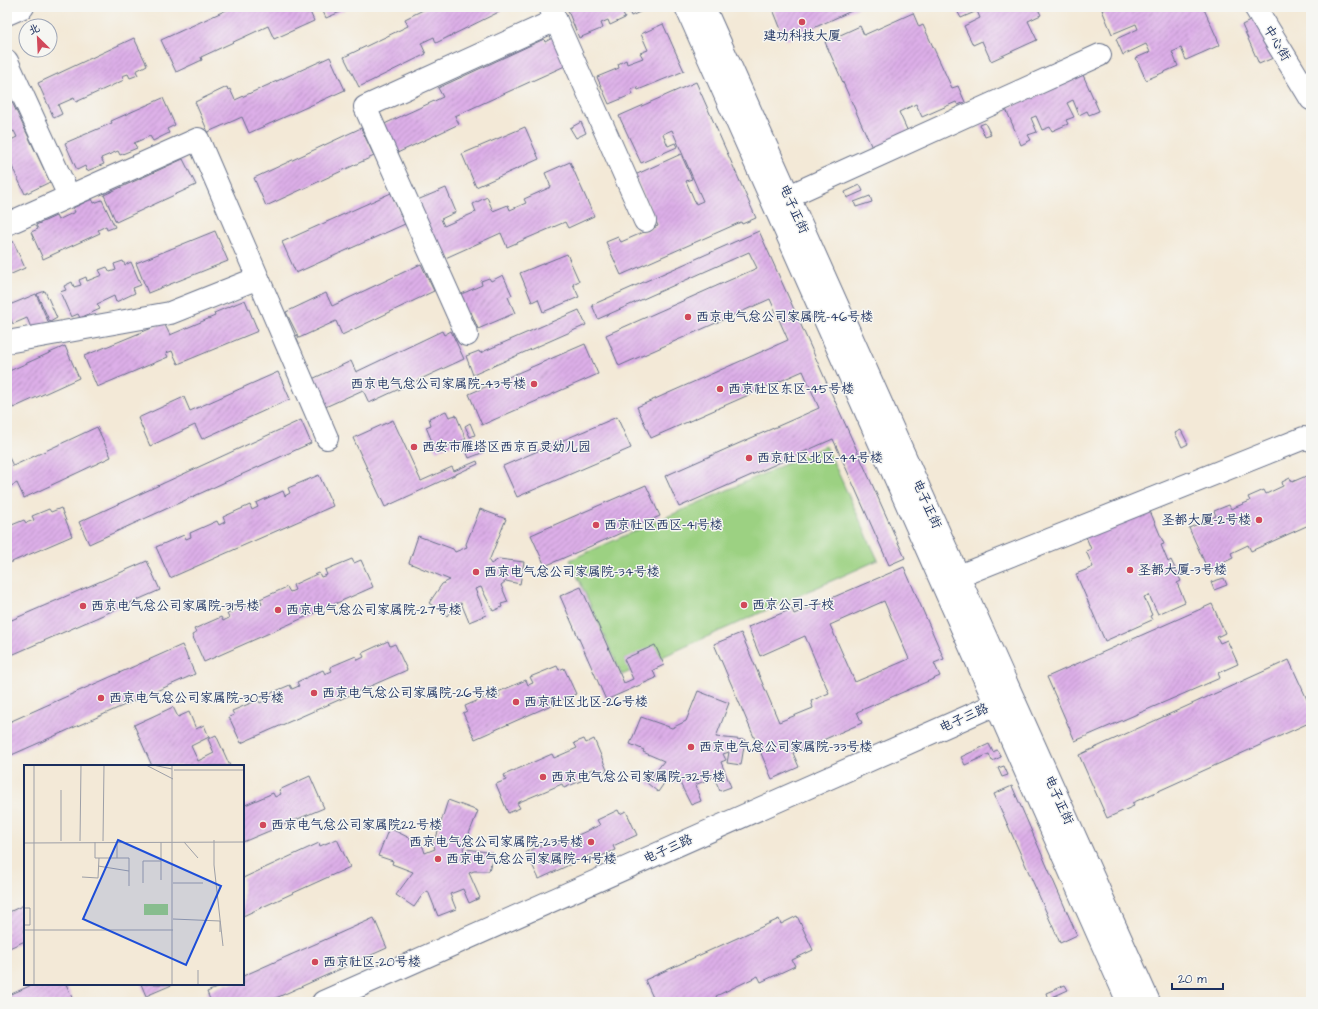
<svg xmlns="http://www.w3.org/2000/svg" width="1318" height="1009" viewBox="0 0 1318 1009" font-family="'Architects Daughter','LXGW WenKai TC',sans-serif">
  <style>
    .green { fill: #9cd182; stroke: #5c8070 }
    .building { fill: url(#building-hatch); fill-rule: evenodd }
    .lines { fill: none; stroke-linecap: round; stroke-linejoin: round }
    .minor-casing { stroke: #677088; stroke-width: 24 }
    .major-casing { stroke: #677088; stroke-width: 24 }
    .minor { stroke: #fff; stroke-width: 22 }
    .major { stroke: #fff; stroke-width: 22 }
    .poi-dot { fill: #d1495b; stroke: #f6f6f2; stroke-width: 1.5 }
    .labels { text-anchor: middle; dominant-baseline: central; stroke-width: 3; stroke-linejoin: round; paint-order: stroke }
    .poi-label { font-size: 13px; fill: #1b2f5e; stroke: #f6f6f2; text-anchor: start }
    .street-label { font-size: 13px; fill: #1b2f5e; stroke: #f6f6f2 }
    .inset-road { fill: none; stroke: #9d9fa7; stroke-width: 1 }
    .view { fill: #1d4ed8; fill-opacity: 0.15; stroke: #1d4ed8; stroke-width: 2 }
    .inset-edge { fill: none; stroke: #1b2f5e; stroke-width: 2 }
  </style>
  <defs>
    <pattern id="building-hatch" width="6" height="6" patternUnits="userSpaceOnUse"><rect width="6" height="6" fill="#ddafe8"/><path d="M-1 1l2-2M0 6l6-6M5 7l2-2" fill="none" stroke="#b28fbf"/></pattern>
  </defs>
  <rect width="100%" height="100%" fill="#f6f6f2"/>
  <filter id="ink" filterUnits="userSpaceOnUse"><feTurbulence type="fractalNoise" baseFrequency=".025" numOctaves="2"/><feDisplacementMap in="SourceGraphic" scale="8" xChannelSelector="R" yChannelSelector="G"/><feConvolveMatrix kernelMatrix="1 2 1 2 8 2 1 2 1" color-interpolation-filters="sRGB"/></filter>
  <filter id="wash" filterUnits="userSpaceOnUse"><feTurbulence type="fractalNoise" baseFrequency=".012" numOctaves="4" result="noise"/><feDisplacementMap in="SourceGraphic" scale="16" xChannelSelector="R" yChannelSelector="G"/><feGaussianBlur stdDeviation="0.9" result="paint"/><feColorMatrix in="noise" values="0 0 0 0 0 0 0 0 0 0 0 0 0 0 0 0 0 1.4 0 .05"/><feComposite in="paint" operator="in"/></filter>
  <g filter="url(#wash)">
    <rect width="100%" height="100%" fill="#f3e9d7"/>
    <path class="green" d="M826 446 878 560 622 675 570 560Z"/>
    <g id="blocks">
      <path class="building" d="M233 7H262L263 10 270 7H308L314 21 274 39 268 26 201 57 202 60 176 72 161 40Z
        M321 7H352L326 18Z
        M429 7H509L436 43 434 37 421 43 426 54 359 87 344 57 408 26 405 19Z
        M577 7H651L631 16 629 11 623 14 625 18 610 25 608 20 601 23 603 28 579 38 568 11Z
        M772 7H860L787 40 784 37Z
        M955 7H1037L1041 15 1028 21 1037 40 991 61 982 41 973 45 964 26 980 18 977 11 961 18Z
        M1109 7H1203L1220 45 1186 60 1181 48 1172 52 1178 66 1146 80 1136 58 1150 52 1146 44 1123 55 1116 39 1138 29 1136 24 1112 34 1102 10Z
        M913 13 919 27 923 25 952 88 958 86 965 102 958 105 956 102 922 117 916 104 899 112 909 134 873 150 825 42 860 26 864 35Z
        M1256 18 1273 58 1259 64 1242 25Z
        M663 24 684 71 638 90 637 87 631 90 633 94 609 104 597 77 619 68 618 64 626 60 627 64 643 58 640 53 648 50 641 34Z
        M554 37 567 65 455 116 459 124 393 155 380 126 443 97 438 88 544 39 545 42Z
        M134 38 147 65 136 71 138 75 130 78 128 74 122 76 124 80 76 102 74 98 58 105 62 114 54 118 38 83Z
        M330 57 345 90 249 133 242 117 208 132 195 102 227 87 228 90 230 89 235 100Z
        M1083 75 1099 111 1089 115 1087 111 1079 115 1073 100 1067 103 1074 117 1066 120 1068 124 1052 131 1050 127 1042 130 1036 116 1031 118 1037 132 1028 135 1031 140 1021 145 1006 109Z
        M696 82 756 218 742 224 741 222 621 275 606 242 618 237 621 242 658 226 635 175 681 154 692 179 686 181 696 204 703 201 672 130 663 134 668 146 675 143 677 147 641 163 619 116Z
        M163 98 175 125 167 129 169 133 153 141 150 136 134 143 137 148 120 155 118 151 101 158 104 164 87 171 85 166 77 170 65 143 112 123 111 121Z
        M11 100 50 182 25 194 7 156V142L17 137 14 131 7 134V101Z
        M581 122 586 133 576 138 570 128Z
        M985 123 991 135 985 137 980 125Z
        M525 127 539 159 476 187 462 154Z
        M361 128 374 156 266 206 254 178Z
        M183 159 196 185 116 222 104 195Z
        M570 162 594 216 568 228 565 222 507 247 501 233 441 260 415 201 446 188 456 212 441 219 444 226 476 212 473 204 487 197 493 211 508 205 510 210 526 203 524 199 551 187 545 173Z
        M860 185 863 191 847 198 845 192Z
        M391 193 405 224 296 273 282 242Z
        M870 196 872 202 856 207 854 202Z
        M92 199 94 203 102 200 115 227 107 230 106 226 98 230 100 233 43 259 31 232 38 229 36 225 56 216 58 220 75 212 73 208Z
        M215 231 228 261 148 293 136 263Z
        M759 231 905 558 889 565 833 439 679 507 665 476 819 408 803 371 651 438 637 407 788 340 770 299 619 366 606 335 757 268 749 252 598 319 592 305Z
        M13 241 25 268 7 276V244Z
        M567 254 579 281 573 284 579 297 543 312 538 299 532 302 520 273Z
        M123 261 125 265 131 262 141 285 133 288 135 293 116 302 114 296 97 304 100 309 80 318 78 314 71 317 60 292 66 290 64 286 72 282 74 287 81 285 79 280 86 277 87 281 102 275 99 270 107 267 110 272 116 270 114 264Z
        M421 264 434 291 342 335 336 321 299 338 286 312 326 293 332 306Z
        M503 275 512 295 508 297 515 313 478 329 471 312 466 314 457 296 482 285 481 281 489 278 491 281Z
        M45 291 57 318 50 322 37 294Z
        M36 294 51 328 34 335 27 318 13 324 10 318H8L11 326 7 327V306Z
        M245 300 258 331 178 364 172 351 166 353 168 357 97 387 84 356 164 323 170 335 215 316 214 313Z
        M579 310 586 325 473 375 466 356 479 351 480 353Z
        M442 331 444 335 451 331 464 359 369 403 363 390 323 408 310 380 351 361 356 372Z
        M585 344 598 374 482 425 469 394Z
        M65 346 79 378 13 408 7 394V372Z
        M278 372 290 399 202 439 195 425 150 446 138 418 184 397 190 411Z
        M446 411 449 417 456 415 466 439 436 451 426 427 431 425 429 418Z
        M617 417 631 448 517 497 503 466Z
        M301 420 311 443 89 544 79 522Z
        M393 420 421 481 452 467 454 471 477 461 478 464 385 507 353 438Z
        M470 423 475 435 470 437 465 426Z
        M97 427 111 457 24 498 17 483 7 488V453L13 466Z
        M1181 430 1188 444 1182 447 1175 433Z
        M481 443 484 452 469 458 465 448Z
        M1311 474V524L1251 551 1248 545 1231 553 1233 558 1208 570 1189 528 1216 516 1214 511 1229 505 1231 509 1250 501 1248 497 1264 490 1266 494 1283 486 1282 482 1290 478 1292 482Z
        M319 475 333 506 170 578 156 547 184 535 186 539 191 537 190 533 217 521 219 525 225 522 223 517 250 505 252 510 258 507 256 503 283 491 285 496 290 493 288 488Z
        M646 485 660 516 545 566 531 535Z
        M1147 504 1164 544 1161 545 1168 562 1171 560 1181 581 1177 583 1185 602 1158 614 1149 595 1144 597 1152 615 1150 616 1152 620 1105 641 1076 574 1093 567 1086 551 1091 549 1084 532Z
        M61 508 72 536 7 564V527L24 520 26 523 34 520 32 516 49 509 51 512Z
        M480 509 506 519 489 561 491 564 499 559 524 562 520 584 506 581 501 585 508 602 501 604 502 607 493 611 481 587 475 589 486 615 469 622 461 603 455 605 447 616 429 603 442 584 450 580 409 563 418 536 453 549 455 552 467 547 466 544Z
        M352 559 354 563 361 560 373 587 204 662 192 635 196 633 194 629 221 617 223 621 229 618 227 614 254 602 256 606 262 604 260 599 287 587 290 592 295 590 293 585 319 573 321 577 327 575 325 570Z
        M147 561 160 590 7 657V622Z
        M904 567 944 659 934 663 940 676 857 712 862 723 793 753 799 767 772 779 714 644 741 633 779 722 813 708 811 701 829 693 805 636 760 656 748 627 792 609 794 614ZM884 601 909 659 855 682 830 625Z
        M1224 578 1227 585 1214 590 1211 582Z
        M581 587 624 683 633 679 624 659 655 645 664 665 653 670 656 678 606 700 560 596Z
        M1212 604 1225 633 1217 637 1220 643 1227 640 1238 664 1218 673 1220 678 1075 741 1047 677Z
        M388 641 390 646 395 644 407 670 241 743 229 717 234 715 232 711 258 700 260 703 266 700 264 696 290 685 292 689 299 686 297 682 323 670 325 674 332 671 330 667 356 656 358 660 364 657 362 653Z
        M182 645 195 674 7 757V723Z
        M1289 660 1311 708V722L1132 803 1134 806 1107 818 1079 755Z
        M557 666 559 670 564 668 576 694 475 739 463 713 467 711 465 706 493 694 495 699 500 696 498 692 526 680 528 685 533 683 530 677Z
        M698 691 729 703 716 737 745 740 741 765 727 763 729 752 723 754 726 760 721 762 731 787 720 791 714 777 695 785 701 801 691 805 679 781 674 783 671 777 667 779 658 792 647 783 664 761 643 752 644 750 630 744 641 717 672 728 686 721Z
        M173 707 178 717 189 712 196 729 204 725 209 737 191 746 198 761 214 753 208 739 216 735 230 766H152L134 725Z
        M584 739 586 743 594 739 607 770 598 774 595 768 580 774 583 780 564 788 562 784 517 803 520 808 508 813 496 784 506 780 504 775 552 754 554 758 577 748 574 743Z
        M989 744 993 752 997 750 1001 757 992 761 989 754 965 765 961 757Z
        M1004 766 1008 775 1002 777 998 768Z
        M310 776 324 808 243 842V806L273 793 275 797 281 794 279 790Z
        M1012 786 1077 935 1060 943 994 794Z
        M448 800 478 811 463 849 465 851 467 849 493 853 489 871H474L469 873 480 898 469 903 463 889 450 894 456 909 438 916 428 891 423 894 414 907 396 895 413 872 392 864 393 861 378 856 389 828 422 844 425 853 435 849 432 840 436 838Z
        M618 810 620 814 626 811 637 835 613 846 615 850 597 858 595 853 539 879 526 852 554 840 556 845 600 825 597 820Z
        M337 839 350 867 243 916V878L319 843 320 846Z
        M24 905 25 941 7 949V913Z
        M797 916 813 950 792 960 795 966 761 982 758 976 716 996 718 1002H655L645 980 779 919 781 924Z
        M374 918 387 948 267 1002H211L207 992 226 984H243V976Z
        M34 984H66L73 1000 69 1002H7V996Z
        M141 984H174L146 996Z
        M1065 985 1068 990 1048 999 1046 993Z
        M1057 997 1059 1002H1046Z"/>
    </g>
  </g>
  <g filter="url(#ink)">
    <use href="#blocks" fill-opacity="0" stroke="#677088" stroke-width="1"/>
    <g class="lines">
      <defs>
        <path id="minor" d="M550 7 645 221
          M1255 7 1311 99
          M7 61 69 196
          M789 196 1100 55
          M7 224 198 139 327 438
          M467 335 365 107 556 20
          M7 342 170 313 258 278
          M959 576 1304 438 1311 440
          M323 1002 1012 697"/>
        <path id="major" d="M686 7 1128 1002
          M704 7 1149 1002
          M7 14 23 7"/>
      </defs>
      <use href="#minor" class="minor-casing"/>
      <use href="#major" class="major-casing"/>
      <use href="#minor" class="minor"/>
      <use href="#major" class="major"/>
    </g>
  </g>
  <g class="poi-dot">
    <circle cx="802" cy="22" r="4"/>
    <circle cx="688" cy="317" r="4"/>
    <circle cx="534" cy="384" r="4"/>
    <circle cx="720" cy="389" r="4"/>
    <circle cx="414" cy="447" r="4"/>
    <circle cx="749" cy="458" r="4"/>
    <circle cx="1259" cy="520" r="4"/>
    <circle cx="596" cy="525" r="4"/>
    <circle cx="1130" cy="570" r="4"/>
    <circle cx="476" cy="572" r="4"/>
    <circle cx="744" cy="605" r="4"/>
    <circle cx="83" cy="606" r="4"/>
    <circle cx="278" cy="610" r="4"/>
    <circle cx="314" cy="693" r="4"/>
    <circle cx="101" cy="698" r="4"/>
    <circle cx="516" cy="702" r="4"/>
    <circle cx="691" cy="747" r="4"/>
    <circle cx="543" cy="777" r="4"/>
    <circle cx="263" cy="825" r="4"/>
    <circle cx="591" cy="842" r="4"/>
    <circle cx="438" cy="859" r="4"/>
    <circle cx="315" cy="962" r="4"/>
  </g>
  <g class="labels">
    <g class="poi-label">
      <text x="802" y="36" text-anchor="middle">建功科技大厦</text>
      <text x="696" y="317">西京电气总公司家属院-46号楼</text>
      <text x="526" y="384" text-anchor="end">西京电气总公司家属院-43号楼</text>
      <text x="728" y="389">西京社区东区-45号楼</text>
      <text x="422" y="447">西安市雁塔区西京百灵幼儿园</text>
      <text x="757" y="458">西京社区北区-44号楼</text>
      <text x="1251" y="520" text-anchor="end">圣都大厦-2号楼</text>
      <text x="604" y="525">西京社区西区-41号楼</text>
      <text x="1138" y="570">圣都大厦-3号楼</text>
      <text x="484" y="572">西京电气总公司家属院-34号楼</text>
      <text x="752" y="605">西京公司-子校</text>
      <text x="91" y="606">西京电气总公司家属院-31号楼</text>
      <text x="286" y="610">西京电气总公司家属院-27号楼</text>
      <text x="322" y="693">西京电气总公司家属院-26号楼</text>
      <text x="109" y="698">西京电气总公司家属院-30号楼</text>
      <text x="524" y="702">西京社区北区-26号楼</text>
      <text x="699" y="747">西京电气总公司家属院-33号楼</text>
      <text x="551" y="777">西京电气总公司家属院-32号楼</text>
      <text x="271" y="825">西京电气总公司家属院22号楼</text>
      <text x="583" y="842" text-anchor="end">西京电气总公司家属院-23号楼</text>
      <text x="446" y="859">西京电气总公司家属院-41号楼</text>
      <text x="323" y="962">西京社区-20号楼</text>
    </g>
    <g class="street-label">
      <text transform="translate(1277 43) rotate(59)">中心街</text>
      <text transform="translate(794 209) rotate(66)">电子正街</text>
      <text transform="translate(927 504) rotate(66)">电子正街</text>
      <text transform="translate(964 718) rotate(-24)">电子三路</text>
      <text transform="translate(1059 800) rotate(66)">电子正街</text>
      <text transform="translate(668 849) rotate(-24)">电子三路</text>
    </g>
  </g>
  <g transform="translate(24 765)">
    <rect width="220" height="220" fill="#f3e9d7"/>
    <path d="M120 139H144V150H120Z" fill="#9cd182"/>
    <path class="inset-road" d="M122 0 149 14M129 0 148 4M150 5H220M190 75V100L199 181M37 76V25M56 76 57 0M79 76 80 0M71 77V93H105V121M93 77V93M160 77 174 93M0 78 220 77M74 101 105 106M58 112 74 113 75 93M137 115V77M119 118V96H137M149 118H179M0 143H6V160H0M149 154 196 156V167M0 165H149M10 220V0M148 220V0M174 220V205"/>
    <path class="view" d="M94 75 197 121 162 200 59 154Z"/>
    <rect width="220" height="220" class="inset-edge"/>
  </g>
  <rect width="1318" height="1009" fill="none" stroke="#f6f6f2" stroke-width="24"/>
  <g transform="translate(38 38) rotate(336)"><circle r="19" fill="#f6f6f2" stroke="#9ea6b7"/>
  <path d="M0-3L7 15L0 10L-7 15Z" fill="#d1495b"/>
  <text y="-6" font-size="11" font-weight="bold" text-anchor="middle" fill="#1b2f5e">北</text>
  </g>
  <path d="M1172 983v6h51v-6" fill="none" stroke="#1b2f5e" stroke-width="2"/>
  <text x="1178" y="983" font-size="12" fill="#1b2f5e" stroke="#f6f6f2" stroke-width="3" paint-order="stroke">20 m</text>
</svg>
